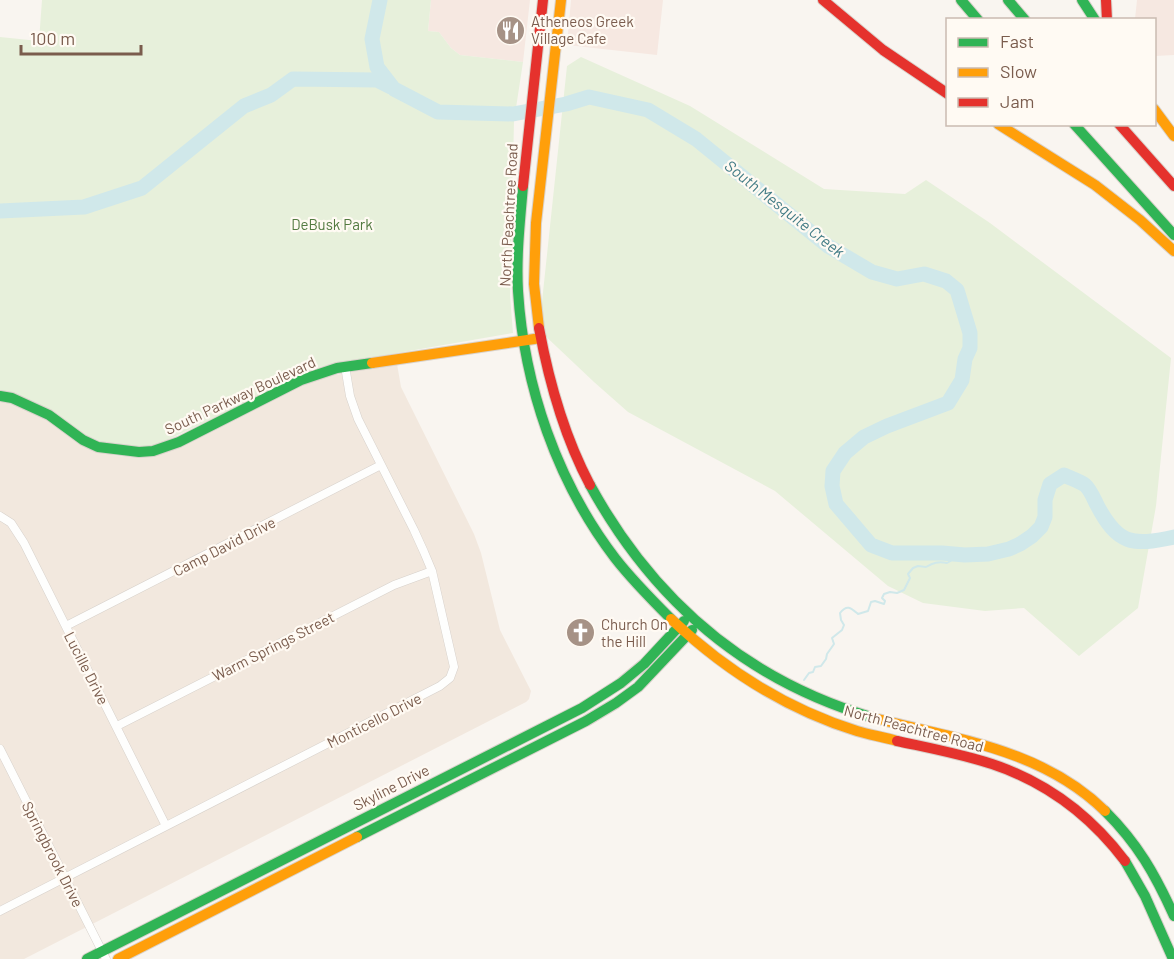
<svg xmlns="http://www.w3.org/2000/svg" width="1174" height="959" viewBox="0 0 1174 959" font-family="Barlow,sans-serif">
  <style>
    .residential { fill: #f2e8de }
    .commercial { fill: #f6e8e1 }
    .green { fill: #e7f0db }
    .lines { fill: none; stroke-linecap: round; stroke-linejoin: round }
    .stream { stroke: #d0e8ea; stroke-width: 2 }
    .river { stroke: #d0e8ea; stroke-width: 15 }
    .street-casing { stroke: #d7d1cb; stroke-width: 9 }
    .fast-casing { stroke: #d9d2cb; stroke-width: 12 }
    .slow-casing { stroke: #d9d2cb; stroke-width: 12 }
    .jam-casing { stroke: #d9d2cb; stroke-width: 12 }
    .street { stroke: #fefefd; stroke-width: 8 }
    .fast { stroke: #30b455; stroke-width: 10 }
    .slow { stroke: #ff9f0a; stroke-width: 10 }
    .jam { stroke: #e5322d; stroke-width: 10 }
    .labels { text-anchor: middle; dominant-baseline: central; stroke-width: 4.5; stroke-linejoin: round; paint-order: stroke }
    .poi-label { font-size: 15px; fill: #7a5c4d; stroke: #fffaf3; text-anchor: start }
    .street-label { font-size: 15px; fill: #7a5c4d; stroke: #fffaf3 }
    .park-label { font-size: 15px; fill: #537a41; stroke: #fffaf3 }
    .water-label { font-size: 16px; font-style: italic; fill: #437c86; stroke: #fffaf3 }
  </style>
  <rect width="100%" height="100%" fill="#f9f5f0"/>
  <path class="residential" d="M397 364 401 387 474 534 481 553 500 630 531 691 529 699 526 702 24 959H0V401L20 406 39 415 79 443 117 456 143 457 168 452 178 448 295 387 330 376Z"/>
  <path class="commercial" d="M431 0H530L523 62 460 55 451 48 439 32 428 31Z
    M571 0H663L657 55 567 45Z
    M1137 0H1174V55L1155 56 1154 20 1135 19Z"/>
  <path class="green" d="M42 0H431L428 31 439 32 451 48 460 55 523 62 514 121 510 296 513 333 328 365 301 372 246 403 150 448 105 443 81 433 33 402 18 396 0 392V37L39 41Z
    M581 57 690 106 824 189 905 194 926 180 990 223 1171 358 1156 506 1138 608 1079 656 1024 608 985 611 923 603 888 586 775 491 628 412 594 382 539 330 567 66Z"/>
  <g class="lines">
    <path class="stream" d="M804 680 809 673 813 672 815 667 821 666 826 659 827 654 834 644 832 638 842 630 844 625 841 620 840 613C847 604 851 608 858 614L868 611 871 602 875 601 884 604 885 601 882 598 884 594 890 592 897 593 904 590 910 578 908 574 913 568 918 566 926 567C933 563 938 561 947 563L961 555"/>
    <path class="river" d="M380 0 372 39 377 67 394 89 438 112 513 114 566 104 589 97 648 110 696 139 828 246 872 272 897 279 924 274 946 281 957 290 970 333V348L965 359 962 380 948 403 887 426 864 437 845 453 833 471 832 486 836 504 871 545 892 553H942L965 555 988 554 1009 549 1020 544 1032 536 1041 527 1045 517V500L1050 484 1064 475C1070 478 1079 481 1085 485 1090 489 1094 499 1097 505 1118 545 1132 546 1174 537
      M0 211 84 207 142 188 244 106 271 95 293 79 377 80 391 87"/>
    <defs>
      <path id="street" d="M0 516 11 523 24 543 166 826
        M66 626 381 465
        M117 726 394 585 432 571
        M0 749 106 959
        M0 911 440 686 450 678 454 667 432 571 424 552 414 530 358 419 350 396 345 366"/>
      <path id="fast" d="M961 0 978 20
        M1008 0 1025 20
        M1082 0 1095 20
        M1074 124 1174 235
        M523 186C520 221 516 256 518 291 524 386 557 482 615 558 632 580 651 599 671 619
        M0 396 12 398 49 415 83 440 98 447 139 452 153 451 179 442 301 380 337 368 372 363
        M590 485C653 600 747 681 874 718
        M1105 811C1138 844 1155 874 1174 916
        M357 837 586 721 616 703 638 687 692 630
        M1125 861 1145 896 1173 959
        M87 959 582 708 621 683 644 664 684 621"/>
      <path id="slow" d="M1154 109 1174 136
        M998 124 1095 185 1140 220 1174 251
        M539 328 534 284 536 223 561 0
        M372 363 541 338
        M671 619C725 670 786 709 857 731 870 735 884 737 897 741
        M874 718C955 739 1042 749 1105 811
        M118 959 357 837"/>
      <path id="jam" d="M823 0 883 50 948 94
        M1106 0 1107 20
        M1119 124 1174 186
        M523 186 543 0
        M539 328C549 382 564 436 590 485
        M897 741C929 748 961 754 992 764 1046 782 1091 816 1125 861"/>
    </defs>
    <use href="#street" class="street-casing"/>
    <use href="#fast" class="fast-casing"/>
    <use href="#slow" class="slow-casing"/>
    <use href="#jam" class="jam-casing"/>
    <use href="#street" class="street"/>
    <use href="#fast" class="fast"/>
    <use href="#slow" class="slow"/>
    <use href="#jam" class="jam"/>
  </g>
  <defs>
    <symbol id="restaurant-disc" viewBox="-11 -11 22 22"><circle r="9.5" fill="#a69286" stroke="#fffaf3"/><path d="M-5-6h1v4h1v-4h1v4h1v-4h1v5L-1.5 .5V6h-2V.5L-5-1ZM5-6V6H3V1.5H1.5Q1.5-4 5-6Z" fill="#fff"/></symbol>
    <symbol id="church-disc" viewBox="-11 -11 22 22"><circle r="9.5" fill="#a69286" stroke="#fffaf3"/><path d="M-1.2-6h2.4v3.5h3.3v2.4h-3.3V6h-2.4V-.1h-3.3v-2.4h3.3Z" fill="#fff"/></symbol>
  </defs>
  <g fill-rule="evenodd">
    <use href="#restaurant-disc" x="494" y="14" width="33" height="33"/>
    <use href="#church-disc" x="564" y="616" width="33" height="33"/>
  </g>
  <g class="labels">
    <g class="poi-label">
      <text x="531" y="21">Atheneos Greek<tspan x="531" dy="17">Village Cafe</tspan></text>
      <text x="601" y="624">Church On<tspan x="601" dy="17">the Hill</tspan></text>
    </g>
    <g class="street-label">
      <text transform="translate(508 215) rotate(-87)">North Peachtree Road</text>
      <text transform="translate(240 395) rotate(-25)">South Parkway Boulevard</text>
      <text transform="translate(224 546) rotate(-27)">Camp David Drive</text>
      <text transform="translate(273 646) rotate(-27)">Warm Springs Street</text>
      <text transform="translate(87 668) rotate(63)">Lucille Drive</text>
      <text transform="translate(374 720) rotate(-27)">Monticello Drive</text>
      <text transform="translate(914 728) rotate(15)">North Peachtree Road</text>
      <text transform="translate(391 787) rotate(-27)">Skyline Drive</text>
      <text transform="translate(53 854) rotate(63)">Springbrook Drive</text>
    </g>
    <g class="park-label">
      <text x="332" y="224">DeBusk Park</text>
    </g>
    <g class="water-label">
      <text transform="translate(785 208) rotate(38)">South Mesquite Creek</text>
    </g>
  </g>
  <rect x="946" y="18" width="210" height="108" fill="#fffaf3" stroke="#cabbb1" stroke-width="1.5"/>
  <rect x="958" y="38" width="30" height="9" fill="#30b455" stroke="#cabbb1" stroke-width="1.5"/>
  <text x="1000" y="48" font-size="18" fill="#7a5c4d">Fast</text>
  <rect x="958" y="68" width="30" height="9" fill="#ff9f0a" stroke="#cabbb1" stroke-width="1.5"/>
  <text x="1000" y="78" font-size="18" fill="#7a5c4d">Slow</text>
  <rect x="958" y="98" width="30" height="9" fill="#e5322d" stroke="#cabbb1" stroke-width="1.5"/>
  <text x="1000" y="108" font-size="18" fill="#7a5c4d">Jam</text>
  <path d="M21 45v9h120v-9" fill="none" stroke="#7a5c4d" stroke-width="3"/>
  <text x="30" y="45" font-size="18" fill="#7a5c4d" stroke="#fffaf3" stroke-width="4.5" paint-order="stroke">100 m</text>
</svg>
